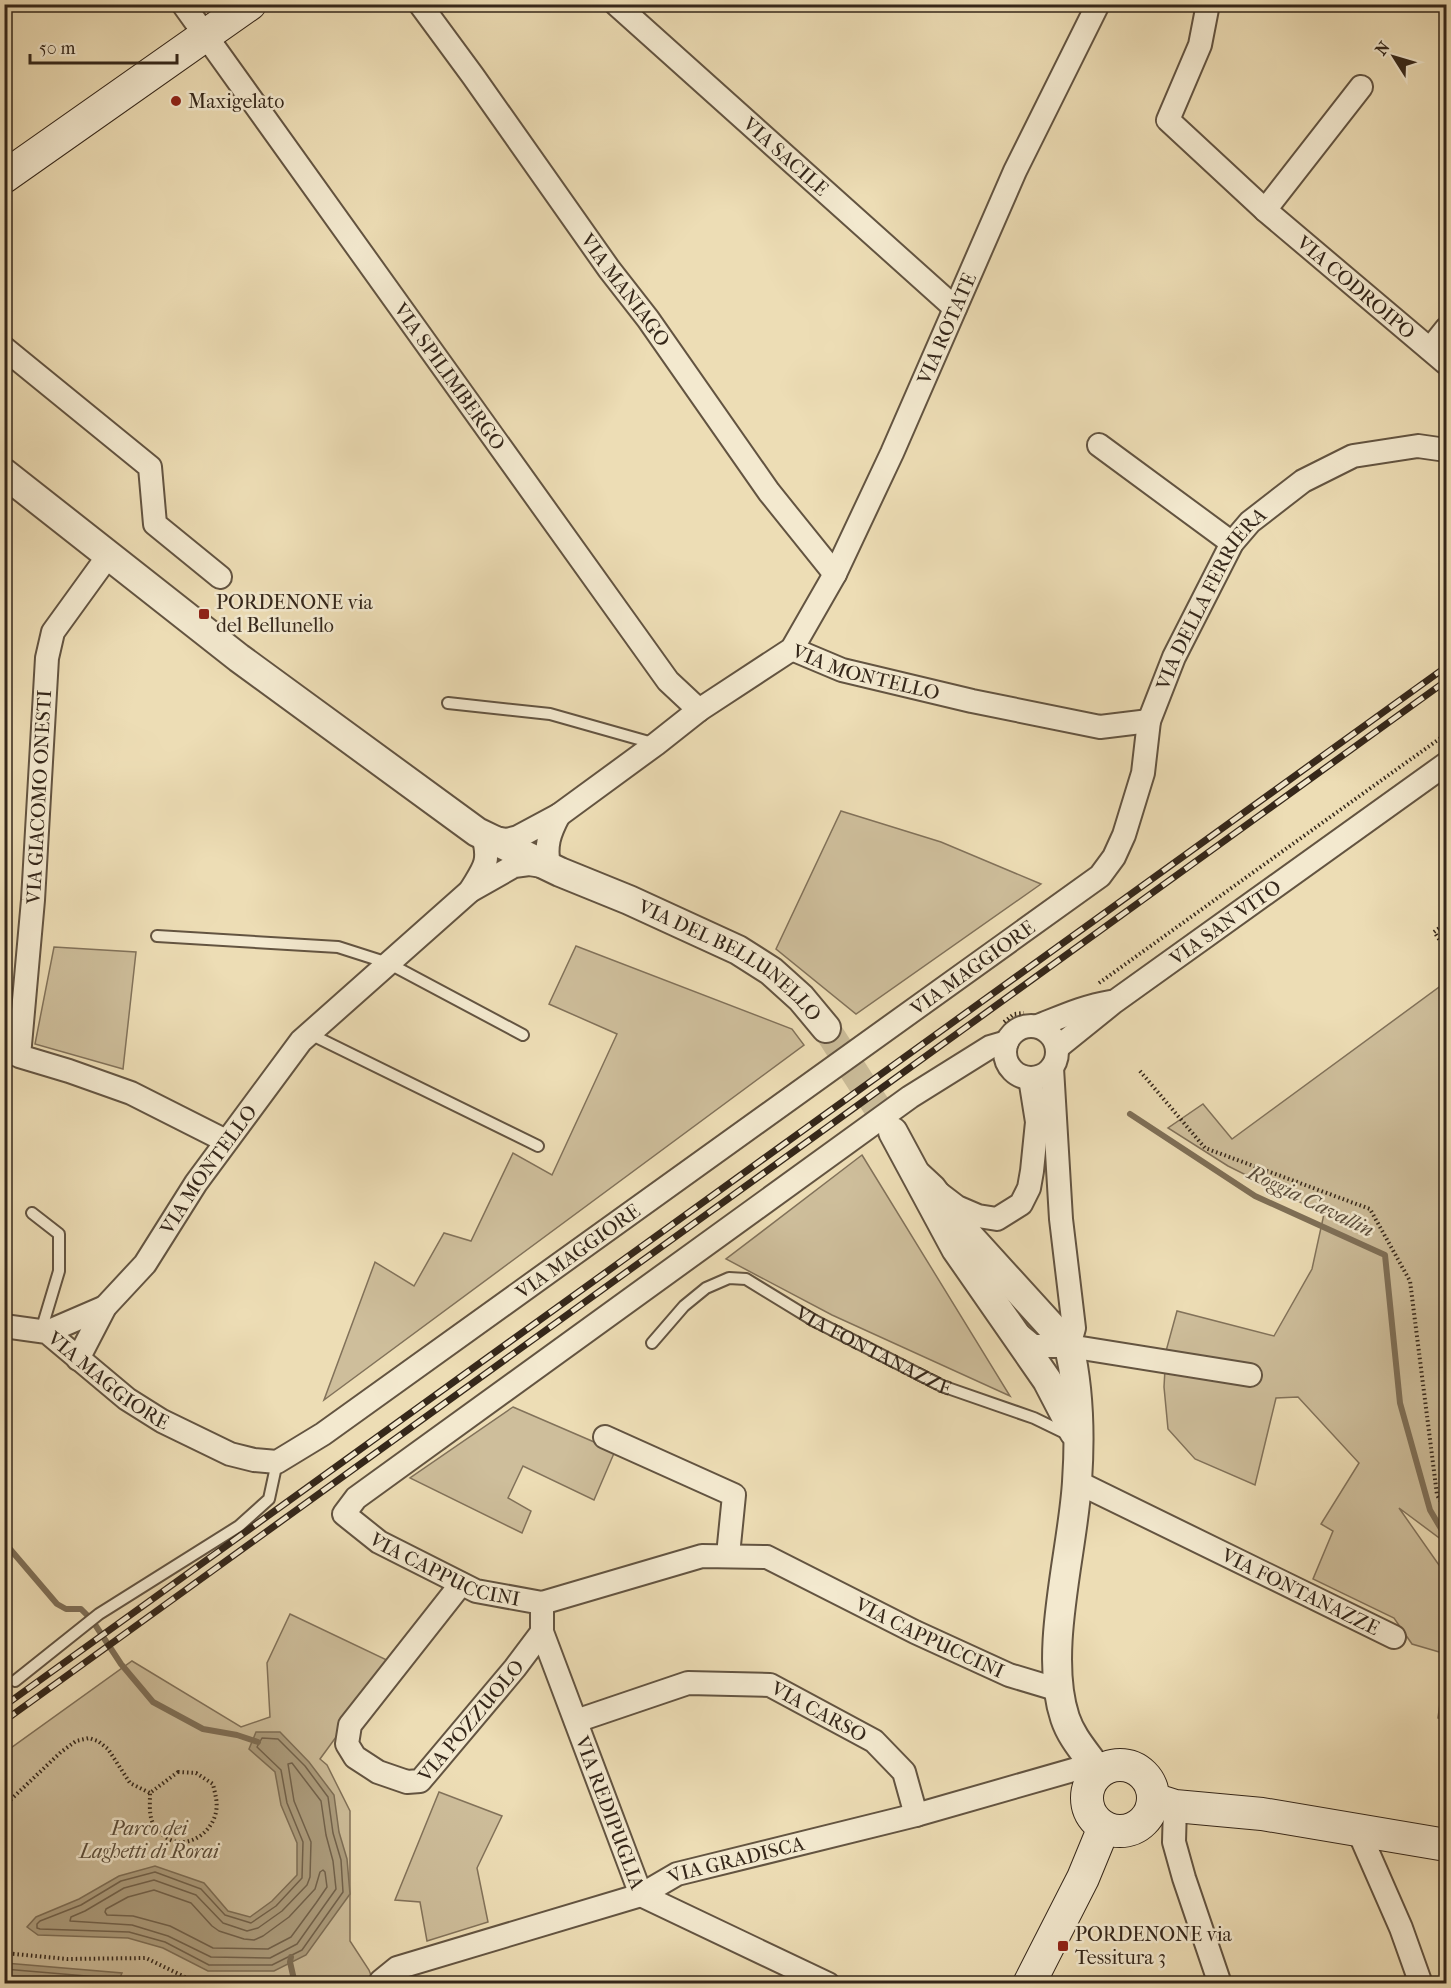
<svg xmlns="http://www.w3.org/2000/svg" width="1451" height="1988" viewBox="0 0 1451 1988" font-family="'IM FELL French Canon',serif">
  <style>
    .green { fill: #cebe9b; stroke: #82725a; stroke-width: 1.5 }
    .water { fill: #ae9f80; stroke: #7e6f57; stroke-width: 1.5 }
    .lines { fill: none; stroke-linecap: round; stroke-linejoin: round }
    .shore { stroke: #72634d; stroke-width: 1.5 }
    .stream { stroke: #7e6f57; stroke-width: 6 }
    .tertiary-tunnel { stroke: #c8b996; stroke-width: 28; stroke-dasharray: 28 14; stroke-linecap: butt }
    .service-casing { stroke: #635441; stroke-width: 14 }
    .minor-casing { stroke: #635441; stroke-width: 26 }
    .tertiary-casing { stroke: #635441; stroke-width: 32 }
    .secondary-casing { stroke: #35271a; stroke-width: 34 }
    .path { stroke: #35271a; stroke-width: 4; stroke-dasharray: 1.5 3; stroke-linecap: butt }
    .service { stroke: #f3e9cf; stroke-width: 10 }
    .minor { stroke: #f3e9cf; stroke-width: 22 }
    .tertiary { stroke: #f3e9cf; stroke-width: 28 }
    .secondary { stroke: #f3e9cf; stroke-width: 32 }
    .rail-casing { stroke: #35271a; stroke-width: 7 }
    .rail { stroke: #f3e9cf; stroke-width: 4.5; stroke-dasharray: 14; stroke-linecap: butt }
    .poi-dot { fill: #8f2418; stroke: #f3e9cf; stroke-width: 2 }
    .labels { text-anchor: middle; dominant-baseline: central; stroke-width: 5; stroke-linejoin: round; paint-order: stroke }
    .poi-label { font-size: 20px; fill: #35271a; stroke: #f3e9cf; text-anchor: start }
    .street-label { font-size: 20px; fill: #35271a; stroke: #f3e9cf }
    .park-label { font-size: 20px; font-style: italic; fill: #5b4d3a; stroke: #f3e9cf }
    .water-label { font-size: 21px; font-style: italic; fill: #594b39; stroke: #f3e9cf }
  </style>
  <rect width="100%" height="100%" fill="#edddb5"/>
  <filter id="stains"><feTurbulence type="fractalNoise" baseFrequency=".00333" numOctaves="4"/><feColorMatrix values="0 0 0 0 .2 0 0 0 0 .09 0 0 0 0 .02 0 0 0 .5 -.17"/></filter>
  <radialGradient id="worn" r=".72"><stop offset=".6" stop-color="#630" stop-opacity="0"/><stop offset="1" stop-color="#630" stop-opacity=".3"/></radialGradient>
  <path class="green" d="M841 811 941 842 1041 884 856 1014 776 949Z
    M576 946 792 1029 804 1045 324 1400 375 1262 414 1286 444 1233 471 1241 513 1153 552 1175 617 1034 549 1004Z
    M54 947 136 952 123 1069 35 1044Z
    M1446 982V1543L1399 1508 1446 1575V1654L1412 1644 1394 1618 1313 1579 1333 1531 1321 1524 1359 1463 1298 1397 1276 1398 1255 1485 1195 1459 1168 1429 1164 1387 1166 1351 1177 1311 1274 1336 1312 1269 1324 1214 1228 1166 1168 1128 1203 1104 1232 1139Z
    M862 1155 1010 1396 832 1315 726 1259Z
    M513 1407 615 1451 594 1500 523 1466 508 1498 531 1511 522 1533 410 1478Z
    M290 1614 391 1662 320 1759 327 1765 350 1811V1941L369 1970 374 1983H5L4 1753 132 1661 241 1727 270 1717 267 1663Z
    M1446 1659V1720L1438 1718Z
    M439 1792 502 1816 477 1868 488 1922 427 1941 420 1902 395 1900Z"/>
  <path class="water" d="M256 1732H280L309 1762 334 1795 339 1832 347 1859 350 1894 306 1955 274 1971H208L163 1948 128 1938 38 1935 27 1927 36 1917 79 1899 119 1876 155 1866 204 1883 228 1911 250 1917 272 1901 297 1875V1843L281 1805 275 1772 249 1749Z
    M4 1963H5L122 1973 118 1983H5Z"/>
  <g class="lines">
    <path class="shore" d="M262 1738 278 1739 305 1766 328 1797 333 1833 341 1860 343 1892 302 1950 272 1965H209L165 1942 129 1932 40 1929 37 1928V1924L40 1921 81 1905 121 1881 155 1872 201 1889 225 1915 251 1923 276 1906 302 1878 303 1842 287 1803 281 1770 257 1747Z
      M288 1764 292 1763 321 1801 326 1835 333 1861 336 1889 297 1944 270 1958 211 1957 168 1936 132 1925 70 1921 71 1917 85 1911 124 1888 154 1880 196 1895 223 1923 247 1931 258 1928 282 1911 307 1885 310 1877 311 1842 294 1801Z
      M323 1870 325 1872 327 1887 316 1903 291 1937 268 1949 213 1948 170 1926 133 1916 107 1915 105 1912 106 1909 128 1897 154 1890 191 1903 212 1926 219 1931 244 1939 254 1940 263 1936 289 1917 315 1889 320 1872Z
      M4 1969 110 1978 113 1984
      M4 1976 85 1984"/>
    <path class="stream" d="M1130 1114 1255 1196 1385 1255 1400 1403 1430 1510 1446 1537
      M4 1542 57 1604 66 1609H81L92 1620 121 1664 153 1702 203 1729 237 1735 258 1742
      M291 1957 290 1962 295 1984"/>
    <path class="tertiary-tunnel" d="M826 1028 893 1132"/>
    <defs>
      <g id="service">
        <path d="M448 703 550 714 656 744"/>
        <path d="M157 936 338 947 388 963 523 1035"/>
        <path d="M310 1034 538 1146"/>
        <path d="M32 1213 59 1234V1271L41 1331"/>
        <path id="s1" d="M652 1343 684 1306 706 1288 729 1278 746 1279 813 1320 942 1386 1034 1418 1067 1434"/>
        <path d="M15 1681 99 1614 239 1526 269 1499 277 1462"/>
      </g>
      <g id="minor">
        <path id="s2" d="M183 4 668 681 699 710"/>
        <path id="s3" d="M420 4 473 76 609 269 648 319 769 492 835 574"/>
        <path id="s4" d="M616 4 955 308"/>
        <path id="s5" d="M1208 4 1200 45 1168 120 1265 210 1446 363"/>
        <path d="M1265 210 1361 87"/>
        <path d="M4 348 150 467 155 524 220 577"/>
        <path d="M1430 349 1446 329"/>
        <path d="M1099 445 1232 543"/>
        <path d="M108 556 53 632 47 658 33 900 19 1056 69 1071 131 1093 226 1141"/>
        <path id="s6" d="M792 649 842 670 972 701 1100 727 1149 721"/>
        <path id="s7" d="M470 891C483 869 491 863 483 836L507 840 518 837 559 815 656 744 699 710 792 649 835 574 892 453 1015 171 1098 4"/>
        <circle cx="1031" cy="1052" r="26"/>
        <path d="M1038 1026C1061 1017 1085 1006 1110 1002"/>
        <path id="s8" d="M1007 1042 990 1047 910 1097 356 1498 344 1514 379 1542 476 1591 542 1603 702 1556 767 1557 915 1632 1009 1675 1059 1690"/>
        <path id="s9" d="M1057 1048 1114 1002 1446 764"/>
        <path d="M1052 1068 1061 1219 1074 1328 1069 1346"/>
        <path d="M940 1194 957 1207 978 1216 997 1219 1021 1204 1029 1188 1032 1171 1037 1122 1030 1078"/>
        <path id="s10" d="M4 1326 47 1332 127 1399 162 1421 230 1454 254 1460 277 1462 323 1434 1100 876 1114 857 1124 835 1143 773 1149 721 1174 657 1232 543 1250 522 1303 481 1353 456 1418 446 1446 450"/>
        <path d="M47 1332 105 1307"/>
        <path d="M1016 1332 1033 1346H1069L1250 1375"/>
        <path id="s11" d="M78 1359 105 1307 145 1264 196 1183 301 1041 470 891 514 866 529 864 549 867C545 845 549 834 559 815"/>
        <path d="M605 1437 734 1495 728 1555"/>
        <path id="s12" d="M1077 1482 1394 1637"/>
        <path id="s13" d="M461 1584 350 1725 347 1744 355 1757 378 1772 407 1782 420 1781 515 1668 542 1632"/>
        <path id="s14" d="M542 1603V1632L641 1895 828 1984"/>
        <path id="s15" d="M576 1721 688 1683 770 1685 874 1741 904 1772 916 1815"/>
        <path d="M1175 1806 1174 1842 1184 1878 1220 1984"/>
        <path d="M1358 1830 1401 1928 1421 1984"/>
        <path id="s16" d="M381 1984V1981L397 1968 641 1895 677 1874 916 1815 1094 1764"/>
      </g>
      <g id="tertiary">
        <path id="s17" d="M4 473 239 658 477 832 560 872 629 900 738 950 771 971 801 998 826 1028"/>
        <path d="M893 1132 956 1249 1047 1380 1074 1432"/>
        <path d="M918 1176 932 1189 958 1224 1069 1346C1079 1389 1080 1438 1077 1482 1073 1551 1043 1652 1065 1718 1072 1739 1087 1754 1099 1772"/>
      </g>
      <path id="secondary" d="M4 177 250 4
        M1087 1798a33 33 0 1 1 66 0a33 33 0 1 1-66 0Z
        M1153 1799 1175 1806 1262 1814 1446 1845
        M1029 1984 1083 1878 1104 1827"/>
    </defs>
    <use href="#service" class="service-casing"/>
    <use href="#minor" class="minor-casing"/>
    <use href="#tertiary" class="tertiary-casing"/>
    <use href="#secondary" class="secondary-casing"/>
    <path class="path" d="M1446 923 1434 932 1446 949
      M1099 983 1446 734
      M1004 1022 1014 1014 1024 1013
      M1140 1071 1205 1148 1370 1209 1410 1281 1437 1495 1446 1510
      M178 1772 196 1773 213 1784C215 1794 218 1802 216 1812 211 1837 179 1854 160 1832 157 1829 153 1825 152 1821 149 1813 150 1802 150 1793Z
      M4 1806 61 1752 76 1741 89 1738 98 1741 108 1749 130 1783 150 1793
      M4 1953 67 1959 146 1958 199 1984
      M234 1984 271 1980 287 1984"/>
    <use href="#service" class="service"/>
    <use href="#minor" class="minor"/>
    <use href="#tertiary" class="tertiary"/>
    <use href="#secondary" class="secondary"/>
    <defs>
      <path id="rail" d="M4 1706 1446 667
        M4 1721 1446 681"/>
    </defs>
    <use href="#rail" class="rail-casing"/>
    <use href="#rail" class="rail"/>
  </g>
  <g class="poi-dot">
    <circle cx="176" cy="101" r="6"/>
    <rect x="198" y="608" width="12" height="12" rx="3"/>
    <rect x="1057" y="1940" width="12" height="12" rx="3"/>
  </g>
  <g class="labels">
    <g class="poi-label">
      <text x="188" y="101">Maxigelato</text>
      <text x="216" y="602">PORDENONE via<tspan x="216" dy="23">del Bellunello</tspan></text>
      <text x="1075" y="1934">PORDENONE via<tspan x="1075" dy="23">Tessitura 3</tspan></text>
    </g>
    <g class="street-label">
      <text stroke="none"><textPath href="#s4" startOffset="228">VIA SACILE</textPath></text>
      <text stroke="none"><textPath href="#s5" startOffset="375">VIA CODROIPO</textPath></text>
      <text stroke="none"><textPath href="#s3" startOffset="352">VIA MANIAGO</textPath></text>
      <text stroke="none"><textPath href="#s7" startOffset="784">VIA ROTATE</textPath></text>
      <text stroke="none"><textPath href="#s2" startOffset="458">VIA SPILIMBERGO</textPath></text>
      <text stroke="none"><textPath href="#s10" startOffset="1626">VIA DELLA FERRIERA</textPath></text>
      <text stroke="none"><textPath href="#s6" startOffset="78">VIA MONTELLO</textPath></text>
      <text transform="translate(39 797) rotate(-87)">VIA GIACOMO ONESTI</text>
      <text stroke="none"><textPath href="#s9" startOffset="210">VIA SAN VITO</textPath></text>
      <text stroke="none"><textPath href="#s17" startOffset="879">VIA DEL BELLUNELLO</textPath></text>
      <text stroke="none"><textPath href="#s10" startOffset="1166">VIA MAGGIORE</textPath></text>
      <text stroke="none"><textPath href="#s11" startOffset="231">VIA MONTELLO</textPath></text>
      <text stroke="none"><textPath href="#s10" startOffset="680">VIA MAGGIORE</textPath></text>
      <text stroke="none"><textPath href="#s1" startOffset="266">VIA FONTANAZZE</textPath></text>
      <text stroke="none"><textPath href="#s10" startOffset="122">VIA MAGGIORE</textPath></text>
      <text stroke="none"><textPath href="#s8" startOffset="933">VIA CAPPUCCINI</textPath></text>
      <text stroke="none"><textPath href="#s12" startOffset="249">VIA FONTANAZZE</textPath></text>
      <text stroke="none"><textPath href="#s8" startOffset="1450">VIA CAPPUCCINI</textPath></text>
      <text stroke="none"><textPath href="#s15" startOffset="256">VIA CARSO</textPath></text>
      <text stroke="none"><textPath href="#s13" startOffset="364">VIA POZZUOLO</textPath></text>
      <text stroke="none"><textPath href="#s14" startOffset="222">VIA REDIPUGLIA</textPath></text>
      <text stroke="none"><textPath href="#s16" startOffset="381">VIA GRADISCA</textPath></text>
    </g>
    <g class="park-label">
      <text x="149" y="1828">Parco dei<tspan x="149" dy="23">Laghetti di Rorai</tspan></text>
    </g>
    <g class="water-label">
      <text transform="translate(1311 1201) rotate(26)">Roggia Cavallin</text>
    </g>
  </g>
  <rect width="1451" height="1988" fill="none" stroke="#edddb5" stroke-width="24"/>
  <rect x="6" y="6" width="1439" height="1976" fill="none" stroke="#35271a" stroke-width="3"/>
  <rect x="12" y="12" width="1427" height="1964" fill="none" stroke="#35271a" stroke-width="1.5"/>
  <g transform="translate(1394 57) rotate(307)" stroke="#f3e9cf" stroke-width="4.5" paint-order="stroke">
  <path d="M0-4.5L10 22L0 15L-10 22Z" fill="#35271a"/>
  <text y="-9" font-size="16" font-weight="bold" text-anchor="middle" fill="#35271a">N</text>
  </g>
  <path d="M30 54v9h147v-9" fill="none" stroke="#35271a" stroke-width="3"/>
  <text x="39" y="54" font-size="18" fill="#35271a" stroke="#f3e9cf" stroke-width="4.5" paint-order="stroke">50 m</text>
  <rect width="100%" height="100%" filter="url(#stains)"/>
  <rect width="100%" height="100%" fill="url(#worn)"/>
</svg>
